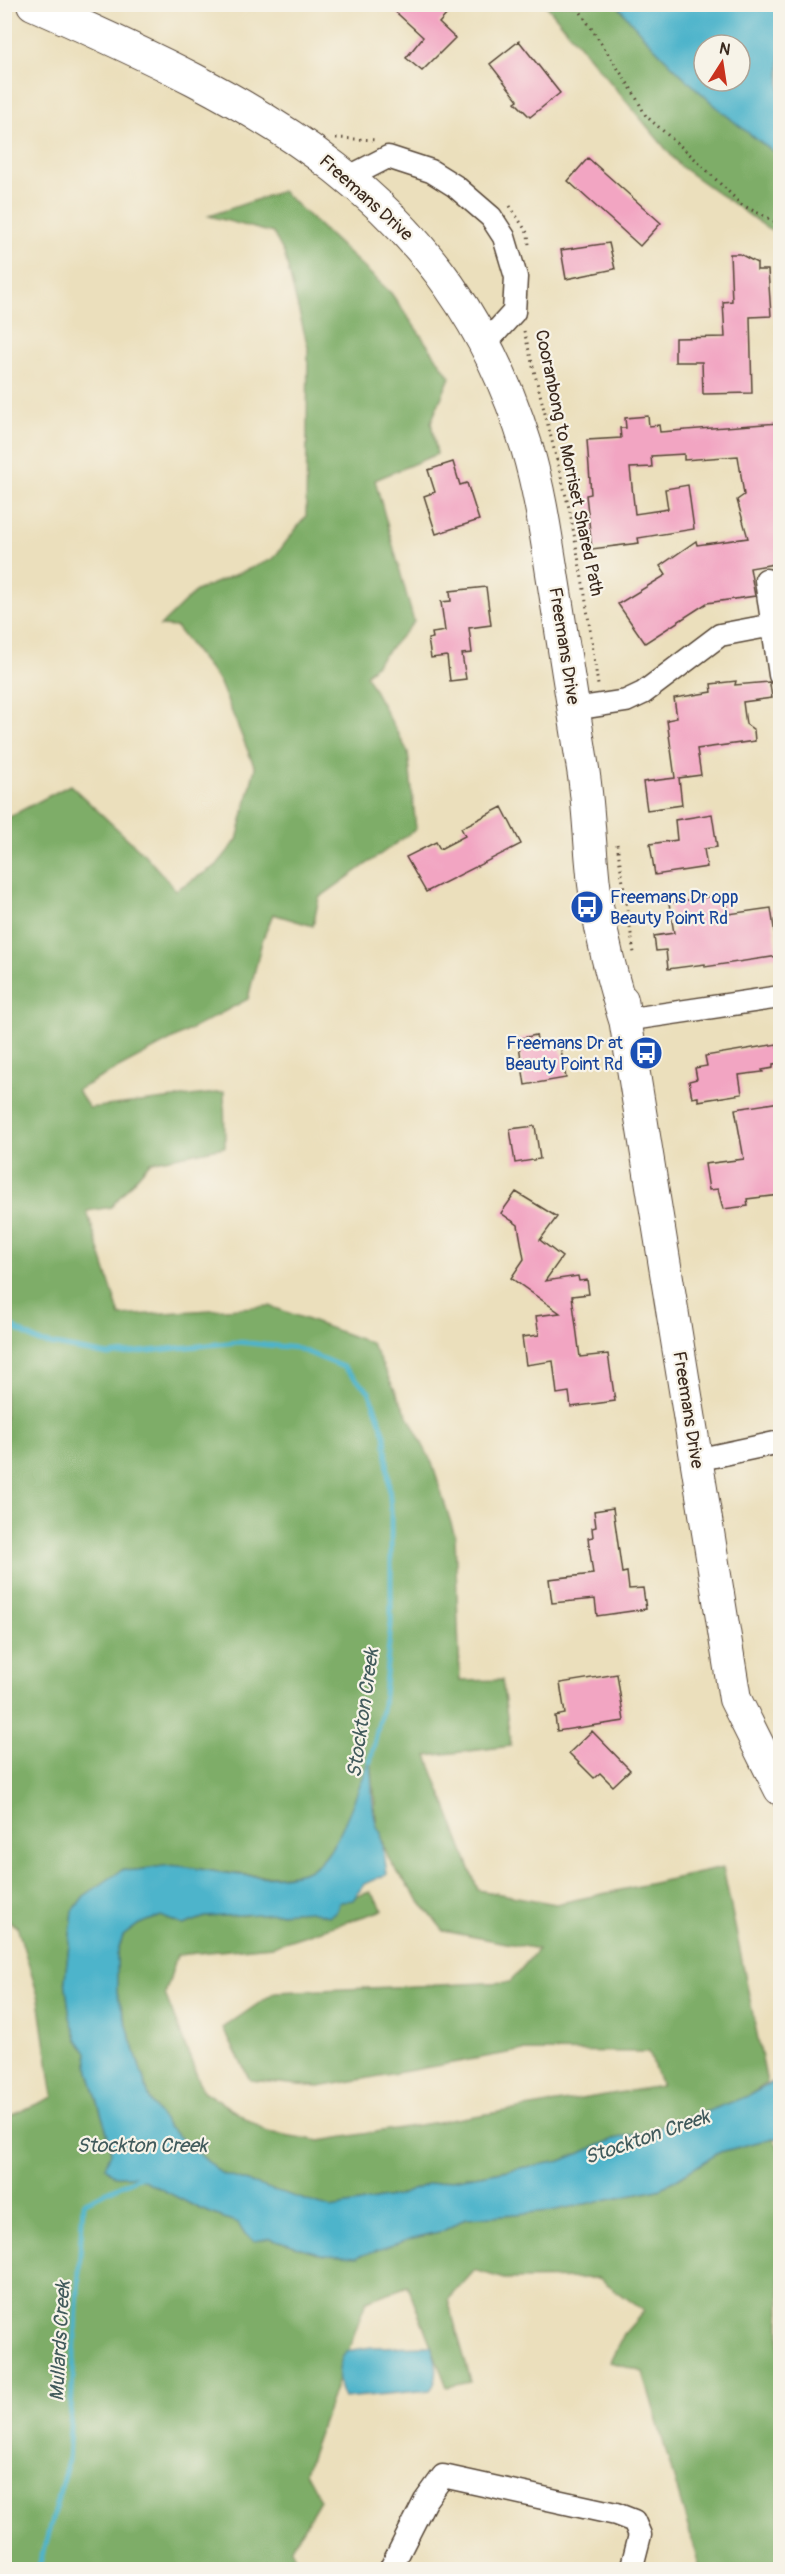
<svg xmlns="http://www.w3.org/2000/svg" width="785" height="2574" viewBox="0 0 785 2574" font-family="Pangolin,sans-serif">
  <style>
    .forest { fill: #7ead67; stroke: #5c6c42; stroke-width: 1.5 }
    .water { fill: #4db4cb; stroke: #446f74; stroke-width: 1.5; fill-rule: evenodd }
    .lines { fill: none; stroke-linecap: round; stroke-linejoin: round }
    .stream { stroke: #4db4cb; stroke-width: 5 }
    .building { fill: #f2a5c2 }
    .minor-casing { stroke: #554536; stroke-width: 25 }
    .secondary-casing { stroke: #554536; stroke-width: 34 }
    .path { stroke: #554536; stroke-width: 3; stroke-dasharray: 1.5 4.5; stroke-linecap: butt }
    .minor { stroke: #fff; stroke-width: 22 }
    .secondary { stroke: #fff; stroke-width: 32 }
    .labels { text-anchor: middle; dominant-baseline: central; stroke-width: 4.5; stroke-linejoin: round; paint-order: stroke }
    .street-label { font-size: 18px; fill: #3b2a1e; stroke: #f7f3e8 }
    .transit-label { font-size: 18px; fill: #164399; stroke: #f7f3e8; text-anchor: start }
    .water-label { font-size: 20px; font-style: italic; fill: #415a5b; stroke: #f7f3e8 }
  </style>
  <rect width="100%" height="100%" fill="#f7f3e8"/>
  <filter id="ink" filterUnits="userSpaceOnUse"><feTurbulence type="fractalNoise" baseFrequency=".0167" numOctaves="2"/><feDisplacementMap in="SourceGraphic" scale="12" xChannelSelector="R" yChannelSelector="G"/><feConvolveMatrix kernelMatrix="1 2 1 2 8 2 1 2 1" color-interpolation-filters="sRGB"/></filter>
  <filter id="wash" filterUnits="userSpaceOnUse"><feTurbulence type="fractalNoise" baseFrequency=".008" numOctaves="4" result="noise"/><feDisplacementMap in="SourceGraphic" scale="24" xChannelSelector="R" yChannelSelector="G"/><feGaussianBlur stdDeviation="1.35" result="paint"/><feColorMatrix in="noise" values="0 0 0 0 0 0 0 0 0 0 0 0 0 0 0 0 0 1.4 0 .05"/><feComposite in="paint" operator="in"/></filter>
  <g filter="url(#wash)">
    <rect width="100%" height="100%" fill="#ebdfbc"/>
    <path class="forest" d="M546 5H617C659 57 725 118 780 156V237L680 166Z
      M282 191 391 293 450 377 431 422 437 454 375 480 414 622 366 675 408 752 416 829 319 898 313 926 273 914 262 941 248 999 77 1090 89 1108 224 1092 225 1147 150 1162 111 1207 87 1211 120 1316 270 1306 371 1343 432 1463 455 1536 460 1681 502 1680 511 1746 427 1756 478 1890 556 1904 723 1868 767 2083 748 2096 695 2116 670 2121 651 2131 614 2139 561 2161 428 2184 397 2196 331 2208 222 2174 168 2127 151 2103 117 1993V1954L123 1936 139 1924 161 1916 183 1925 205 1917 311 1911 328 1916 340 1902 370 1892 383 1910 272 1946 177 1955 165 1994 203 2091 267 2132 320 2141 661 2086 649 2052 519 2051 319 2087 250 2080 223 2028 275 1992 510 1982 538 1949 444 1931C425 1908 405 1885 389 1859 383 1850 385 1837 377 1829L371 1758C357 1792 345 1837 318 1864 294 1887 210 1870 180 1866 159 1863 142 1873 122 1870L84 1896 73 1911 65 1979 70 2017 77 2038 87 2053 89 2072 108 2136 111 2152 106 2167 116 2176H136L200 2209 238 2223 245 2235 270 2238 324 2255 427 2235 443 2231 466 2218 551 2211 662 2188 720 2152 773 2138 780 2151V2569L702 2570 699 2565 643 2372 610 2362 624 2334 644 2311 599 2278 504 2279 475 2270 448 2300 471 2382 447 2387 408 2286 366 2301 305 2472 320 2500 291 2549 301 2569H5V2118L53 2097 39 1999 17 1926 5 1920V819L70 785 144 854 176 890 216 866 237 840 255 768 219 681 176 627 160 626 196 591 273 559 306 516 308 347 284 253 273 233 209 216Z"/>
    <path class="water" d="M617 5H780V156C725 119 659 57 617 5ZM704 45H740V81H704Z
      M371 1756C372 1773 370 1822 381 1833L387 1874 364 1884 353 1900 340 1902 336 1912 328 1916 310 1911 205 1917 183 1925 161 1916 139 1924 123 1936 117 1954V1993L151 2103 168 2127 222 2174 331 2208 397 2196 428 2184 561 2161 614 2139 651 2131 670 2121 695 2116 748 2096 780 2078V2139L773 2138 720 2152 662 2188 551 2211 466 2218 443 2231 413 2238 357 2257 324 2255 270 2238 255 2241 245 2235 238 2223 200 2209 136 2176H116L105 2167 111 2152 108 2136 89 2072 87 2053 77 2038 70 2017 65 1979 73 1911 84 1896 122 1870C142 1873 159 1863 180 1866 217 1871 282 1887 316 1866 337 1853 362 1780 371 1756Z
      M431 2346C436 2359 441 2378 430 2390L344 2398C336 2383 337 2365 346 2351L372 2347Z"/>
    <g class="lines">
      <path class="stream" d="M4 1322 39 1342 108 1355 238 1342 297 1348 343 1367 369 1391 385 1435 391 1511V1624L383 1705 370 1762
        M38 2570 68 2461 83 2203 145 2174"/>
    </g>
    <g id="blocks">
      <path class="building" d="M387 4H456L439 23 455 38 422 71 406 58 423 37Z
        M519 41 560 93 530 117 515 102 518 100 490 64Z
        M588 158 661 223 640 246 568 181Z
        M609 243 615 269 566 279 561 250Z
        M730 254H740L757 263V270H768L771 316 750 317 752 393 703 394 702 362H675V338L725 337 723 302 732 301Z
        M648 416 649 426 659 425 660 432 779 423 780 563 750 568 755 596 707 603 645 643 618 604 666 575 660 566 696 541 697 545 748 538 737 500 744 495 738 456 684 460V454L651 456 652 467 630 468 635 514 668 509 665 489 688 485 694 529 638 538 639 543 592 549 586 495 591 494 587 440 621 438 620 428H626L625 418Z
        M453 462 460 485 467 483 479 520 436 534 424 496 435 492 428 470Z
        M486 587 491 625 469 628 472 653 462 654 466 679 450 681 447 656 431 658 428 639 433 638 432 633 445 631 441 602 451 601 450 591Z
        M736 681 735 685 769 682 770 684 772 698 743 702 746 724 754 730 755 741 697 749 701 775 679 778 682 805 647 810 643 782 675 778 667 720 677 718 674 698 712 692 711 684Z
        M502 807 521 844 426 892 406 857 436 842 440 849 465 836 461 828Z
        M712 814 717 847 704 849 707 867 655 875 650 844 677 840 675 820Z
        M726 894 729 914 771 908 778 956 705 967V964L668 969 666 950 656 951 654 936 674 933 669 903Z
        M536 1035 539 1047 560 1044 566 1078 525 1085 518 1039Z
        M777 1044 780 1063 773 1064V1068L762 1070 763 1072 739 1075 742 1094 698 1101V1097L692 1098 689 1081 697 1079 695 1068 707 1066 705 1056Z
        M780 1102V1129L775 1130 780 1158V1195L747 1199 748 1206 723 1209 718 1189 709 1190 705 1164 744 1159 735 1109Z
        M535 1126 540 1159 515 1163 510 1129Z
        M516 1192 557 1217 540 1240 562 1257 545 1281 578 1276 579 1281 587 1280 589 1294 572 1296 580 1357 608 1354 615 1401 571 1407 569 1392 557 1394 553 1361 526 1365 522 1337 539 1335 536 1316 560 1313 511 1278 524 1259 518 1225 501 1213Z
        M613 1508 622 1573 627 1572 629 1589 643 1588 646 1609 597 1616 595 1599 552 1603 549 1579 593 1574 588 1538 593 1537 592 1528 596 1527 594 1511Z
        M617 1674 624 1721 557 1731 555 1716 565 1714 560 1683Z
        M592 1731 630 1770 613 1786 600 1773 594 1778 569 1753Z"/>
    </g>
  </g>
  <g filter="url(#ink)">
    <use href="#blocks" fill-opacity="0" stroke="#554536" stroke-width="1.5"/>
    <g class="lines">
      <defs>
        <path id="minor" d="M349 177 388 157 431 171 455 186 491 217 504 237 516 277 514 312 485 344
          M766 580 780 675
          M574 709 626 701 643 693 720 635 773 625
          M625 1020 780 997
          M696 1460 780 1442
          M390 2570 425 2501 443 2476 616 2514 634 2521 640 2535 631 2570"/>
        <path id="secondary" d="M33 4C257 103 450 194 527 448 541 495 547 543 555 592 564 651 574 710 583 769 588 800 589 832 592 864 596 917 609 969 625 1020
          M622 1000 735 1699 780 1789"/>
      </defs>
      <use href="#minor" class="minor-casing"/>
      <use href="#secondary" class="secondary-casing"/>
      <path class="path" d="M573 4 578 8 632 90 646 116 694 158 742 205 780 224
        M336 138 377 140
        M510 206 528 234 529 245
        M524 331 570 512 585 595 598 685
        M617 844 634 953"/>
      <use href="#minor" class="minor"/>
      <use href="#secondary" class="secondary"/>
    </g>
  </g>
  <defs>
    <symbol id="bus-disc" viewBox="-11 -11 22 22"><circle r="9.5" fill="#1a4fb4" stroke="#f7f3e8"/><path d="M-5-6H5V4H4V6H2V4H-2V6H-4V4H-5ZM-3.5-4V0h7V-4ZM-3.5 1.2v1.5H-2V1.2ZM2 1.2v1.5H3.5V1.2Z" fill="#fff"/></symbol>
  </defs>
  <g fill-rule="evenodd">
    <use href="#bus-disc" x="568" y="888" width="38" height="38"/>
    <use href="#bus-disc" x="627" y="1034" width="38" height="38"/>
  </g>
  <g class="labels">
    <g class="street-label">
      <text transform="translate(366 198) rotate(42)">Freemans Drive</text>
      <text transform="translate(569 463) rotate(78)">Cooranbong to Morriset Shared Path</text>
      <text transform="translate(564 646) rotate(81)">Freemans Drive</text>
      <text transform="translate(688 1410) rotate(81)">Freemans Drive</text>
    </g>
    <g class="transit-label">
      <text x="610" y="897">Freemans Dr opp<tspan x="610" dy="21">Beauty Point Rd</tspan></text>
      <text x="623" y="1043" text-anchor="end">Freemans Dr at<tspan x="623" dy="21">Beauty Point Rd</tspan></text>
    </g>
    <g class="water-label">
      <text transform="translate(363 1713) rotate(-82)">Stockton Creek</text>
      <text transform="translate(647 2137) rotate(-19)">Stockton Creek</text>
      <text x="142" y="2145">Stockton Creek</text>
      <text transform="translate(60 2341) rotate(-87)">Mullards Creek</text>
    </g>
  </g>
  <rect width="785" height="2574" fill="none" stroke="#f7f3e8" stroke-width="24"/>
  <g transform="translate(722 63) rotate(12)"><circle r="28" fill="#f7f3e8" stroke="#aca397" stroke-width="1.5"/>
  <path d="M0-4.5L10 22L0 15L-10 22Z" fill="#c8321e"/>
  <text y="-9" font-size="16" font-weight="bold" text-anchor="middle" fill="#3b2a1e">N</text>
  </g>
</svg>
